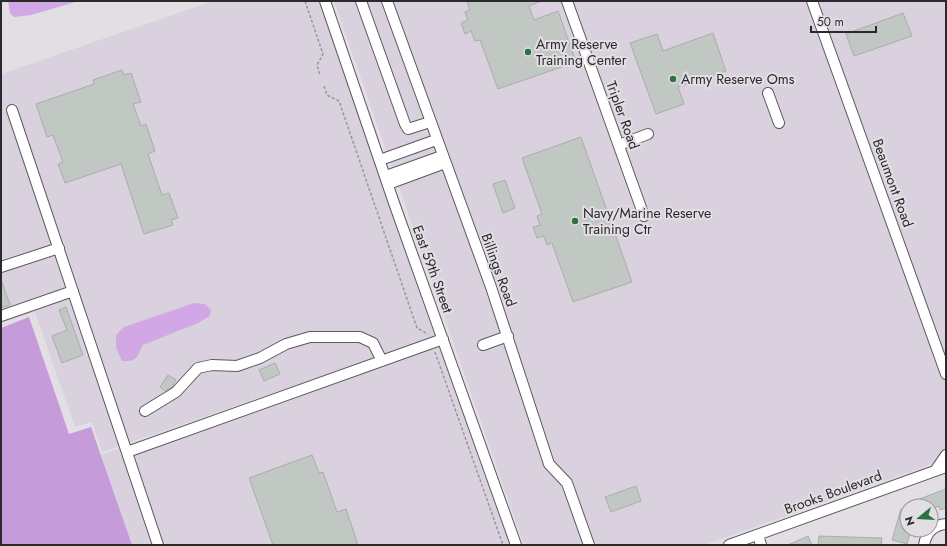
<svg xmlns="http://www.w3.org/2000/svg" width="947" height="546" viewBox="0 0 947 546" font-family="Jost,sans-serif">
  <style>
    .built { fill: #dad1de }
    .forest { fill: #c59bd9 }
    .water { fill: #d2a7e6 }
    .building { fill: #c1c7c2; stroke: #a9aea9 }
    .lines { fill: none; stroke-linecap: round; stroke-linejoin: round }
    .minor-casing { stroke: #5d595e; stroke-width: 12 }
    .path { stroke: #99969b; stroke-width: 1.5; stroke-dasharray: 3 2; stroke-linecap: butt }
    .minor { stroke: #fff; stroke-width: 10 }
    .poi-dot { fill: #2d723e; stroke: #e2dee4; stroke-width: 1.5 }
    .labels { text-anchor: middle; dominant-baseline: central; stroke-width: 4; stroke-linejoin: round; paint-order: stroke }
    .poi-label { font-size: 14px; fill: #2a292b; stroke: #e2dee4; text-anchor: start }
    .street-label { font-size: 14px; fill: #2a292b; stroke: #e2dee4 }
  </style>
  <rect width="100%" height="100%" fill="#e2dee4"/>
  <path class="built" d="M213 1H323L438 336 102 452 92 422 75 427 35 312 1 323V74Z
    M334 1H946V459L704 545H524Z
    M440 339 512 545H132L101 455Z"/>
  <path class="forest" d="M29 317 69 434 91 427 132 545H1V328Z"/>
  <path class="water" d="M8 1H79L31 15 14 17 10 13Z
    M194 303 205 304 211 310 210 316 198 323 143 345C137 357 137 362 122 361L116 348V335L124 327Z"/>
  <path class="building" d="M467 1H541L529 6 534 20 558 11 576 62 498 89 480 40 475 41 471 31 465 34 461 23 468 20 465 12 470 10Z
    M903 13 912 36 854 56 846 34Z
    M713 33 726 71 678 87 684 104 656 114 630 43 657 34 663 51Z
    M122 70 124 75 131 73 141 102 133 104 141 126 146 124 155 151 148 154 162 195 169 193 178 218 171 220 173 225 144 234 121 164 65 183 58 164 63 162 53 135 47 137 36 104 94 84 93 80Z
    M581 137 632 282 573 302 552 243 547 245 544 236 537 238 533 227 540 225 537 216 542 214 522 158Z
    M505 180 515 208 503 213 493 184Z
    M2 282 10 305 1 308V283Z
    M66 307 83 355 62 363 52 336 67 330 59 310Z
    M275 363 280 374 264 381 259 370Z
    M168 375 176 380 172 387 165 391 160 387Z
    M312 455 319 473 323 472 337 512 346 509 358 545H273L249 478Z
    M636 486 641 501 611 512 605 497Z
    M946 489V508L940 510 939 506 931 509V506H919L917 500Z
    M901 509 907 511V530H911L907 544 892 540Z
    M808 536 812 545H788Z
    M819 536 882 538 881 545H818Z"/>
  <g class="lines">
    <defs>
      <path id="minor" d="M325 1 394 203 516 545
        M361 1 405 124 408 129 430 122
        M387 1 491 287 549 464 567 483 589 545
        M567 1 644 216
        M812 1 946 374
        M768 93 779 123
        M12 110 158 545
        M619 145 648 134
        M380 160 436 140
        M386 176 442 156
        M388 184 445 163
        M1 267 59 248
        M1 316 73 291
        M483 345 508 336
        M145 411 176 392 198 368 212 365 237 366 260 358 286 344 310 337H360L373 343 382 361
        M127 452 443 339
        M935 471 946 455
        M758 535 761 545
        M729 545 946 467
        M924 545C926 533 934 525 946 524"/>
    </defs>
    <use href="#minor" class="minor-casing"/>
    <path class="path" d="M305 1 323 54 317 65 320 75
      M324 86 327 95 339 101 417 328 428 334
      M435 352 503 545"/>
    <use href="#minor" class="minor"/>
  </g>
  <g class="poi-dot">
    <circle cx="528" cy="52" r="4"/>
    <circle cx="673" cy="79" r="4"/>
    <circle cx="575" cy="221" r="4"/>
  </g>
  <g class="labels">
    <g class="poi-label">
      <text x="536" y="44">Army Reserve<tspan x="536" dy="16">Training Center</tspan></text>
      <text x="681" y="79">Army Reserve Oms</text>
      <text x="583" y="213">Navy/Marine Reserve<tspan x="583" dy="16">Training Ctr</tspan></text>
    </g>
    <g class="street-label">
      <text transform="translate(623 115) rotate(70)">Tripler Road</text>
      <text transform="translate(893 183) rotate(70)">Beaumont Road</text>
      <text transform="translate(433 269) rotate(70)">East 59th Street</text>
      <text transform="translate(499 270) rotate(70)">Billings Road</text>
      <text transform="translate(833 492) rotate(-20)">Brooks Boulevard</text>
    </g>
  </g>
  <rect width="947" height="546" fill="none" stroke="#2a292b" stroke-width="4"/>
  <g transform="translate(919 518) rotate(252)"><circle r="19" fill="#e2dee4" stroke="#98969a"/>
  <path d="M0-3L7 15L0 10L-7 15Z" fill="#2d723e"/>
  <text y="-6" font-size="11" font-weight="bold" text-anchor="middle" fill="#2a292b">N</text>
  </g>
  <path d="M811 26v6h65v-6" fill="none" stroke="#2a292b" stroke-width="2"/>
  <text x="817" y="26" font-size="12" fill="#2a292b" stroke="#e2dee4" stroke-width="3" paint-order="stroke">50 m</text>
</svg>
